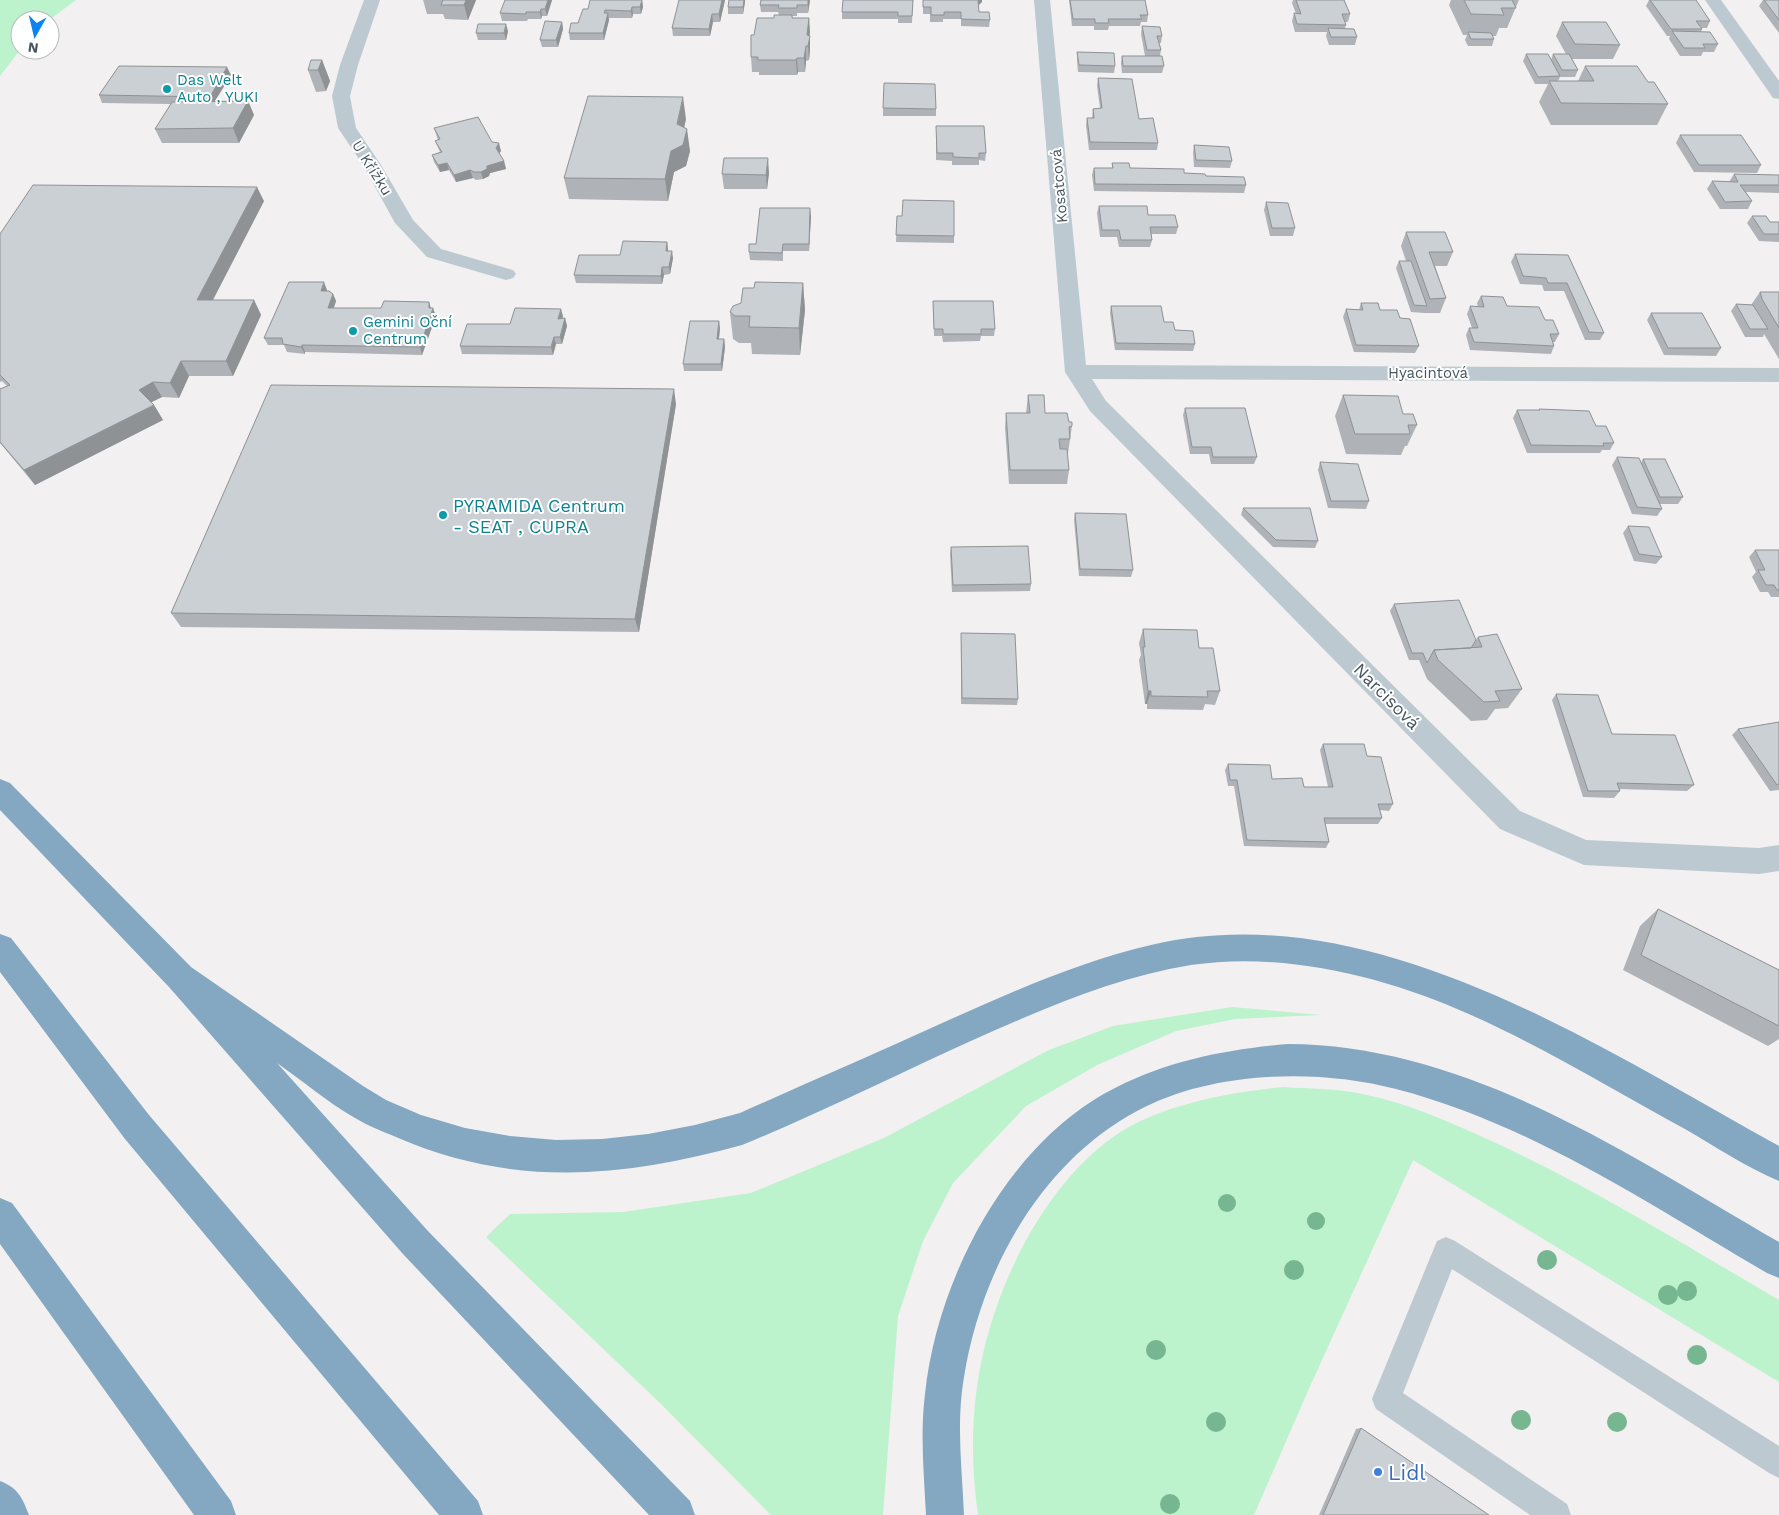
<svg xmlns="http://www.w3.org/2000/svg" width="1779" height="1515" viewBox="0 0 1779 1515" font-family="'Work Sans',sans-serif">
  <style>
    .green { fill: #bcf2cc }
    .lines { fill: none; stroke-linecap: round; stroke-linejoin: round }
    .lane { fill: #bcc9d0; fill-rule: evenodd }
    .street { fill: #bcc9d0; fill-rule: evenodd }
    .highway { fill: #84a7c2; fill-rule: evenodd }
    .tree { fill: #76b690 }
    .wall { fill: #afb3b7 }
    .shaded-wall { fill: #8e9295 }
    .building { fill: #cbd0d5; stroke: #8e9295 }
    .culture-dot { fill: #0f9aa8; stroke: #fff; stroke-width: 2 }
    .shop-dot { fill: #3f7fe0; stroke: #fff; stroke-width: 2 }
    .labels { text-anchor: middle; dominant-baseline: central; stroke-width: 4; stroke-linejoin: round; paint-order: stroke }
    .far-culture-label { font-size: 15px; fill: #0d838f; stroke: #fff; text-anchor: start }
    .far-street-label { font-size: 15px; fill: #46555f; stroke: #fff }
    .culture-label { font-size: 18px; fill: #0d838f; stroke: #fff; text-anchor: start }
    .street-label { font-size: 18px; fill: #46555f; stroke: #fff }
    .near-shop-label { font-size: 21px; fill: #366cbe; stroke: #fff; text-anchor: start }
  </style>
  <rect width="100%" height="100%" fill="#f2f0f0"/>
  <path class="green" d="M0 0H76L49 20H20V50L0 76Z
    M1232 1007 1321 1015 1235 1019 1176 1031 1097 1065 1026 1106 953 1183 923 1241 898 1316 883 1515H771L661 1404 486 1237 510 1214 623 1212 751 1193 884 1138 1049 1050 1113 1026Z
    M1283 1087C1309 1089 1336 1088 1362 1094 1405 1102 1447 1121 1487 1139 1588 1185 1683 1244 1779 1300V1382L1413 1160 1307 1393 1254 1515H978C972 1472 971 1430 977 1387 989 1298 1039 1190 1113 1137 1157 1105 1231 1092 1283 1087Z"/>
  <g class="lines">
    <path class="lane" d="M1446 1237 1455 1241 1779 1446V1478L1769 1473 1452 1269 1403 1393 1567 1504 1571 1515H1530L1376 1409 1372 1399 1437 1241Z"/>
    <path class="street" d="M364 0H380L358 65 350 96 356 128 381 165 413 220 441 249 513 270 516 274 513 278 506 280 427 257 395 223 363 165 338 128 332 96 340 65Z
      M1034 0H1050L1086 365 1779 368V382L1092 379 1106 401 1520 811 1586 840 1759 848 1779 845V871L1759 874 1584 865 1500 829 1090 411 1065 372Z
      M1705 0H1721L1779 81V99L1773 98Z"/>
    <path class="highway" d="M0 779 10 783 191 967 363 1086 386 1100 421 1115 465 1128 510 1136 556 1140 602 1139 648 1134 695 1125 740 1113C807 1083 874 1054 940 1024 1009 993 1078 962 1151 945 1369 893 1596 1045 1779 1146V1181C1746 1167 1716 1147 1685 1129 1614 1090 1545 1048 1471 1015 1387 977 1283 951 1191 965 1115 977 1043 1009 973 1040 896 1075 820 1113 742 1145 622 1178 513 1188 396 1137 382 1131 368 1126 355 1118 327 1102 303 1081 277 1063L427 1230 690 1501 695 1515H649L403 1254 169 987 0 810Z
      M0 934 11 938 149 1115 478 1501 483 1515H439L125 1139 0 972Z
      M1288 1044C1469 1045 1628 1155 1779 1242V1278L1767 1273C1648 1204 1531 1124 1396 1089 1317 1068 1210 1071 1137 1111 1040 1163 981 1271 964 1377 956 1422 962 1469 964 1515H926C924 1475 920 1434 925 1394 937 1278 1009 1140 1117 1087 1170 1060 1229 1049 1288 1044Z
      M0 1198 12 1203 231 1501 236 1515H194L0 1244Z
      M0 1481C18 1488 22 1497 29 1515H0Z"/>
  </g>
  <g class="tree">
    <circle cx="1227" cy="1203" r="9"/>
    <circle cx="1316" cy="1221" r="9"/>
    <circle cx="1547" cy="1260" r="10"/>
    <circle cx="1294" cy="1270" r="10"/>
    <circle cx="1687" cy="1291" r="10"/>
    <circle cx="1668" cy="1295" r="10"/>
    <circle cx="1156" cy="1350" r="10"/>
    <circle cx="1697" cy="1355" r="10"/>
    <circle cx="1521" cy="1420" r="10"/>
    <circle cx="1216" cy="1422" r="10"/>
    <circle cx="1617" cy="1422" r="10"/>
    <circle cx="1170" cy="1504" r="10"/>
  </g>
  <path class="wall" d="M423 0H476L468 20 445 19 443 14H427Z
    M552 0 547 16H542L541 19H528L527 21H502L500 13Z
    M642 0 643 7 641 14H633L632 18H609V20L604 40H570L569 33 578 23 588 9Z
    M725 0 720 22H713L710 36H673L672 28Z
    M810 0 808 13H797V16H792L793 18H809L810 50 809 60 806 61 805 72H798L797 75H759V72H752L751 57 754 35 779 15 778 12H761L760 5Z
    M913 0 912 23H898V19H842V12Z
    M923 0 982 2 978 5 979 12 990 20 989 27 961 26V19H943V22H930V14H923Z
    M1069 0H1145L1148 15 1147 22H1141L1140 26H1109L1108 30H1094V26H1072Z
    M1293 0H1344L1350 14 1348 22H1345L1346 25 1345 28 1357 37 1355 45H1329L1326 36 1327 32H1295L1292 21 1294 13 1296 14 1292 3Z
    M1451 0H1519L1507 28H1499L1496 36H1492L1494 39 1492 46H1468L1465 40 1467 35H1463L1449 5Z
    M1649 0H1696L1710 21 1707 28H1701L1702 29 1701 32 1718 44 1714 52H1703L1701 56H1680L1669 39 1670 36H1667L1646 6Z
    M1763 0H1779V33L1759 6Z
    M745 2 743 14H728V7Z
    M562 22 563 29 558 47H542L540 40Z
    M1562 22 1620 45 1613 59H1572L1578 70 1575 77H1560L1558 81H1578L1585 66 1648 82 1668 104 1657 125H1551L1539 102 1548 84H1535L1523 61 1526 54 1551 60 1553 54H1566L1556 36Z
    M1142 26 1162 36 1161 43H1159L1161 50 1160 56 1164 66 1162 73H1122L1121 63 1122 56H1145L1141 34Z
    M508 31 506 40H478L476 33Z
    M1077 52 1115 66 1114 73 1078 72 1077 60Z
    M322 60 330 81 326 91 316 92 308 70Z
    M231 75 215 101H248L254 115 239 143H162L155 129 171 104 102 103 99 95Z
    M1098 78 1139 119 1158 143 1157 150H1089L1086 125 1087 118H1092L1093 109 1100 108 1097 86Z
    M883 108 936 109V116H883Z
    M686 119 684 128 690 151 686 166 674 172 668 201 569 199 564 178Z
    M434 128 492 142 501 151 499 153 504 161 506 169 490 173 489 176 483 179 476 180 473 178 456 182 449 170 440 172 434 162 432 155 440 152 435 141 438 140Z
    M936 134 986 153 985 161 979 160V165H952V161L936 160Z
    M1680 135 1761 165 1757 173 1694 172 1676 143Z
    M1194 145 1232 161 1230 168 1194 167 1193 153Z
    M1112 163 1130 168 1184 173 1206 176 1246 185 1244 193 1094 191 1092 175 1094 168H1112Z
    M769 173 767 189H724L722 174Z
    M1734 174 1779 175V193L1746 192 1752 201 1748 209H1720L1707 189 1712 181 1729 182Z
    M264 201 213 300H254L261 315 233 376H189L179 398 162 397 151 402 154 405 163 420 35 485 0 443V389L7 386 2 381 0 382V234Z
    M1266 202 1295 228 1293 236H1270L1264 210Z
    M1099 206 1148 215 1178 227 1176 234H1151L1152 240 1150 247H1119L1117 237H1100L1097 213Z
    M811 216 809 251H783V261L750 260 749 252 756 244Z
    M897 216 954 236V243L896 242Z
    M1752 216 1770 222H1779V242L1759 241 1747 223Z
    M1406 232 1453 252 1447 266H1435L1446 298 1440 313H1424L1411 312 1396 268 1399 261H1406L1401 246Z
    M667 242 668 251 673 258 670 274 664 275 662 284 576 283 574 275 620 255Z
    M1515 254 1568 255 1604 333 1600 340H1585L1564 291H1544L1542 285 1520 284 1511 262Z
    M803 283 805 310 800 355 752 354 751 343H739L733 339 730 312 741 303 754 288Z
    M327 290V291L333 294 336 301 334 308H381L429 302 431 308 436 316 422 355 305 352V354L287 352 284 345H268L264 338Z
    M1760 292H1779V359L1764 334 1763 337H1745L1731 311 1736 304 1751 305Z
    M1481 296 1545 320 1559 334 1555 342H1553L1554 346 1551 354 1470 350 1466 335 1469 328H1472L1467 314 1470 306 1478 307 1477 303Z
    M933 301 995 329 994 336H981L980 341 943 342 942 336H934Z
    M1361 303 1400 318 1419 346 1415 353 1354 352 1343 317 1346 309 1359 310Z
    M1111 306 1164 322 1195 344 1193 351 1115 350 1110 313Z
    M1651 313 1721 348 1716 356 1664 355 1647 320Z
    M563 316 562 318H565L567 326 562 344H556L553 355 462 354 460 346 510 324Z
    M720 328 719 339H724L725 347 722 371H684L683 364Z
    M1028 395 1045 413 1069 422 1072 426 1068 453H1067L1069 470 1067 484H1009L1005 427 1006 413H1026Z
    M1343 395 1403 414 1417 425 1407 446H1405L1401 455 1346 454 1335 416Z
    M676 404 639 632 181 627 171 613Z
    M1185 408 1257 457 1254 464H1211L1209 454H1190L1183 415Z
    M1539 409 1596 426 1614 443 1610 450H1602L1600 453H1527L1513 418 1517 410H1539Z
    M1617 457 1641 463 1643 459 1683 497 1678 504H1660L1662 509 1657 516 1632 514 1612 465Z
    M1320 462 1369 501 1366 509 1328 508 1318 470Z
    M1243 508 1318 541 1315 548 1273 547 1241 515Z
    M1075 513 1133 570 1131 577 1079 576 1074 520Z
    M1628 526 1662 557 1656 564 1634 561 1623 533Z
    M951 547 1031 584 1030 591 952 592 950 554Z
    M1755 550H1779V597H1771L1768 592H1760L1752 577 1756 572 1749 557Z
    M1394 604 1476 640 1478 637 1522 689 1508 708 1495 709 1487 720 1471 721 1427 679 1419 660H1409L1390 611Z
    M1143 629 1199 648 1220 691 1215 705 1205 704 1203 710 1147 709V704H1145L1139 660 1141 655 1139 643Z
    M961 633 1018 699 1017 705 961 704Z
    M1556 694 1612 734 1694 785 1687 791 1619 789 1620 791 1614 798 1583 797 1552 700Z
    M1779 722V790L1770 791 1732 735 1738 729Z
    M1323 744 1367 756 1393 804 1389 811 1380 810 1382 818 1378 824H1325L1329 842 1326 848 1244 846 1234 786H1228L1225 770 1228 764 1272 779 1304 787H1328L1320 750Z
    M1658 909 1779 970V1039L1768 1046 1623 970 1640 926Z
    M1361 1428 1489 1515H1319L1356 1429Z"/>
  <path class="shaded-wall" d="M466 0H476L468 20 464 5Z
    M548 0H552L547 16 545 9Z
    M642 0 643 7 641 14 640 7Z
    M722 0H725L720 22 719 14Z
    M744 0H745V2L743 14V7Z
    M808 0H810L808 13Z
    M978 0H982V2L978 6Z
    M632 7 633 14 632 18 631 11Z
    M541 9 542 16 541 19 540 12Z
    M608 13 609 20 604 40 603 33Z
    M712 14 713 22 710 36 709 29Z
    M809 18 810 32 808 46 807 35Z
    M562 22 563 29 558 47 556 40Z
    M506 24 508 31 506 40 504 33Z
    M810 36V50L809 60 808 46Z
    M806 46V61L805 72 804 58Z
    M797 58 798 72 797 75 796 60Z
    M322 60 330 81 326 91 318 70Z
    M227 67 231 75 213 104 210 97Z
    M683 97 686 119 680 145 677 124Z
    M248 101 254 115 239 143 233 128Z
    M687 129 690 151 686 166 674 172 668 201 665 179 671 151Z
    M499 143 501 151 498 155 496 148Z
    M768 158 769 173 767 189 766 175Z
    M504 161 506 169 490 173 489 176 483 179 481 172 487 166Z
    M447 163 449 170 440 172 438 165Z
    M470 170 473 178 456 182 454 175Z
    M257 187 264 201 205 315 197 300Z
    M810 208 811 216 809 251V244Z
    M667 242 668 249 667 258 666 251Z
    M672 251 673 258 670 274 669 267Z
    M662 267 664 275 662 284 661 276Z
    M324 282 327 290 324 298 321 291Z
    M803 283 805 310 800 355 799 328Z
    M333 294 336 301 331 315 328 308Z
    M254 300 261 315 233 376 226 361Z
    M429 302 431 310 433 308 436 316 422 355 420 347 429 308Z
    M561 309 563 316 560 326 558 319Z
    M565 318 567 326 562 344 560 337Z
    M719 321 720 328 718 347 717 339Z
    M554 337 556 344 553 355 551 347Z
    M724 339 725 347 722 371 721 364Z
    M302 345 305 352V354L301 347Z
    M181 361 189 376 179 398 170 383Z
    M153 382 162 397 148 404 139 390Z
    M674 389 676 404 639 632 635 619Z
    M154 405 163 420 35 485 24 470Z
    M1148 691H1151L1147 704H1145Z"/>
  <path class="building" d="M443 0H466L464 5H441Z
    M505 0H548L545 9H541L540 12H526V14L500 13Z
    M590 0H642L640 7H632L631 11 605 10 604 13H608L603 33H569L571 23H578L583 9H588Z
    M679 0H722L719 14H712L709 29 672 28Z
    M729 0H744L743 7H728Z
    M761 0H808V5H797V8H778L779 5H760Z
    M843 0H913L912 16H898V12H842Z
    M923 0H978L979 12H989L990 20 961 19V12H944V15H931V7H923Z
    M1070 0H1145L1148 15H1140L1142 19H1108L1109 23H1095V19H1073Z
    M1296 0H1344L1350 14H1342L1346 25 1297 24 1294 13 1301 14Z
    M1464 0H1512L1516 8H1501L1504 15 1471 14Z
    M1650 0H1696L1710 21H1696L1702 29H1671Z
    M1764 0H1779V20Z
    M774 15H792V18H809L807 35 810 36 808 46H806L804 58H797L796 60H758V57H751V35H754L757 18H774Z
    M545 21 562 22 556 40H540Z
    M1562 22H1606L1620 45 1575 44Z
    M478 24H506L504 33H476Z
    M1142 26 1160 27 1162 36H1157L1161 50H1147Z
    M1328 28 1354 29 1357 37H1331Z
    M1672 31 1710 32 1718 44H1703L1705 48H1684Z
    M1468 32 1491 33 1494 39H1471Z
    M1077 52 1114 53 1115 66 1079 65Z
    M1526 54H1548L1560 76 1538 77Z
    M1553 54H1569L1578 70H1562Z
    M1122 56H1162L1164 66H1123Z
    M311 60H322L318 70H308Z
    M119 66 227 67 210 97 99 95Z
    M1585 66H1637L1648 82H1654L1668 104 1561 103 1549 81H1594Z
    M1098 78 1132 79 1139 119 1153 118 1158 143 1090 142 1087 118H1094L1093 109 1102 108Z
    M884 83 935 84 936 109 883 108Z
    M588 96 683 97 677 124 687 129 683 145 671 151 665 179 564 178Z
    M248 101 233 128 155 129 172 102Z
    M478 117 492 142 499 143 496 148 504 161 487 166V169L481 172H474L470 170 454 175 447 163 438 165 432 155 442 152 435 141 440 139 434 128Z
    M936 126H984L986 153H979V158L953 157V153H937Z
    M1680 135H1741L1761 165H1699Z
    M1194 145 1229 147 1232 161 1196 160Z
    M724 158H768L766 175 722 174Z
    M1112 163H1129L1130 168 1184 169V173L1205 174 1206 176 1244 177 1246 185 1095 184 1094 168H1113Z
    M1734 174 1779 175V185H1740L1752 201 1725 202 1712 181 1738 182Z
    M33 185 257 187 197 300H254L226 361H181L170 383 153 382 139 390 154 405 24 470 0 442V389L10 385 0 375V234Z
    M903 200 954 201V236L896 235 897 216H902Z
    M1266 202 1288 203 1295 228H1272Z
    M1099 206H1147L1148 215H1175L1178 227H1150L1152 240H1121L1119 230H1102Z
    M760 208H810L809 244H783L782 253 749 252V244H756Z
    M1752 216H1766L1770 222H1779V234H1764Z
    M1406 232H1445L1453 252H1429L1446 298 1430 299Z
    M623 241 667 242 666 251H672L669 267H662L661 276 574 275 579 255H620Z
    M1515 254 1568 255 1604 333 1589 332 1567 283H1548L1546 278 1523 276Z
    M1399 261H1411L1427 306 1414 305Z
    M289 282H324L321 291H329L333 294 328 308H381L384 301 429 302V308H433L420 347 302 345 301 347 283 344 282 338H264Z
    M755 282 803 283 799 328 749 327 750 316H735L730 312 733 306 741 303 743 288H754Z
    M1760 292H1779V328L1762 299Z
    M1481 296 1503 297 1507 306 1539 307 1545 320H1553L1559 334H1550L1554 346 1474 342 1469 328H1478L1470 306 1484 307Z
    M933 301H993L995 329H981V334H943V329H934Z
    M1361 303H1378L1380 310H1397L1400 318 1410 319 1419 346 1356 345 1346 309 1363 310Z
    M1736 304 1753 305 1768 329H1750Z
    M1111 306H1161L1164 322H1173L1175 330 1193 331 1195 344 1116 343Z
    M515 308 561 309 558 319 565 318 560 337H554L551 347 460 346 467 324H510Z
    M1651 313H1702L1721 348H1668Z
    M690 321H719L717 339H724L721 364H683Z
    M271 385 674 389 635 619 171 613Z
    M1028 395H1044L1045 413H1067L1069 422H1072V426L1069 427 1070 439H1059L1060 449H1067L1069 470H1010L1006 413H1030Z
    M1343 395 1398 396 1403 414H1413L1417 425H1408L1410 434H1355Z
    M1185 408H1245L1257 457H1213L1211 447H1192Z
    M1539 409 1589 411 1596 426H1606L1614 443H1603L1604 446 1531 445 1517 410H1540Z
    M1617 457 1639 458 1662 509 1637 507Z
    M1643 459H1665L1683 497H1660Z
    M1320 462 1358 464 1369 501H1331Z
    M1243 508H1310L1318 541 1276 540Z
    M1075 513 1126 514 1133 570 1080 569Z
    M1628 526 1649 527 1662 557 1639 554Z
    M1028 546 1031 584 953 585 951 547Z
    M1755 550H1779V590H1777L1774 585H1766L1758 570H1765Z
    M1459 600 1476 640 1471 648 1434 650 1427 663 1423 653H1412L1394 604Z
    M1143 629 1197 630 1199 648H1213L1220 691H1207L1208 697 1151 696V691H1148L1143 647H1145Z
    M961 633 1015 634 1018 699 962 698Z
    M1497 634 1522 689 1495 691 1500 701 1484 702 1438 660 1434 650 1482 647 1478 637Z
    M1556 694 1598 695 1612 734 1675 735 1694 785 1617 783 1620 791H1588Z
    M1779 722V784L1777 785 1738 729Z
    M1323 744H1364L1367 756 1381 757 1393 804H1378L1382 818H1324L1329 842 1247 840 1237 780H1230L1228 764 1270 765 1272 779 1302 778 1304 787H1333Z
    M1658 909 1779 970V1026L1641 955Z
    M1361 1428 1489 1515H1323Z"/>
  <g class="culture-dot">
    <circle cx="167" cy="89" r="5"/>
    <circle cx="353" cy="331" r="5"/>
    <circle cx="443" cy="515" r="5"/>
  </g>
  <circle class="shop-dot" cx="1378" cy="1472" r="5"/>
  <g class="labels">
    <g class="far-culture-label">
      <text x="177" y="80">Das Welt<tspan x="177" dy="17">Auto , YUKI</tspan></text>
      <text x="363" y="322">Gemini Oční<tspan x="363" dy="17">Centrum</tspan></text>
    </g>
    <g class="far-street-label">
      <text transform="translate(372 168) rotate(58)">U Křížku</text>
      <text transform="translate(1059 186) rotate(-95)">Kosatcová</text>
      <text x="1428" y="373">Hyacintová</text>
    </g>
    <g class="culture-label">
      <text x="453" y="505">PYRAMIDA Centrum<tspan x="453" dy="21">- SEAT , CUPRA</tspan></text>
    </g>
    <g class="street-label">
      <text transform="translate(1387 696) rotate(45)">Narcisová</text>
    </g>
    <g class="near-shop-label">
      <text x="1388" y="1472">Lidl</text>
    </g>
  </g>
  <g transform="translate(35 35) rotate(188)"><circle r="24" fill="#ffffff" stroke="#b5bbbf"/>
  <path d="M0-4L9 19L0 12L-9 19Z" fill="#0d83ef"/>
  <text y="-8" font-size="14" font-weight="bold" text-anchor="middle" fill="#46555f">N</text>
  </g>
</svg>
